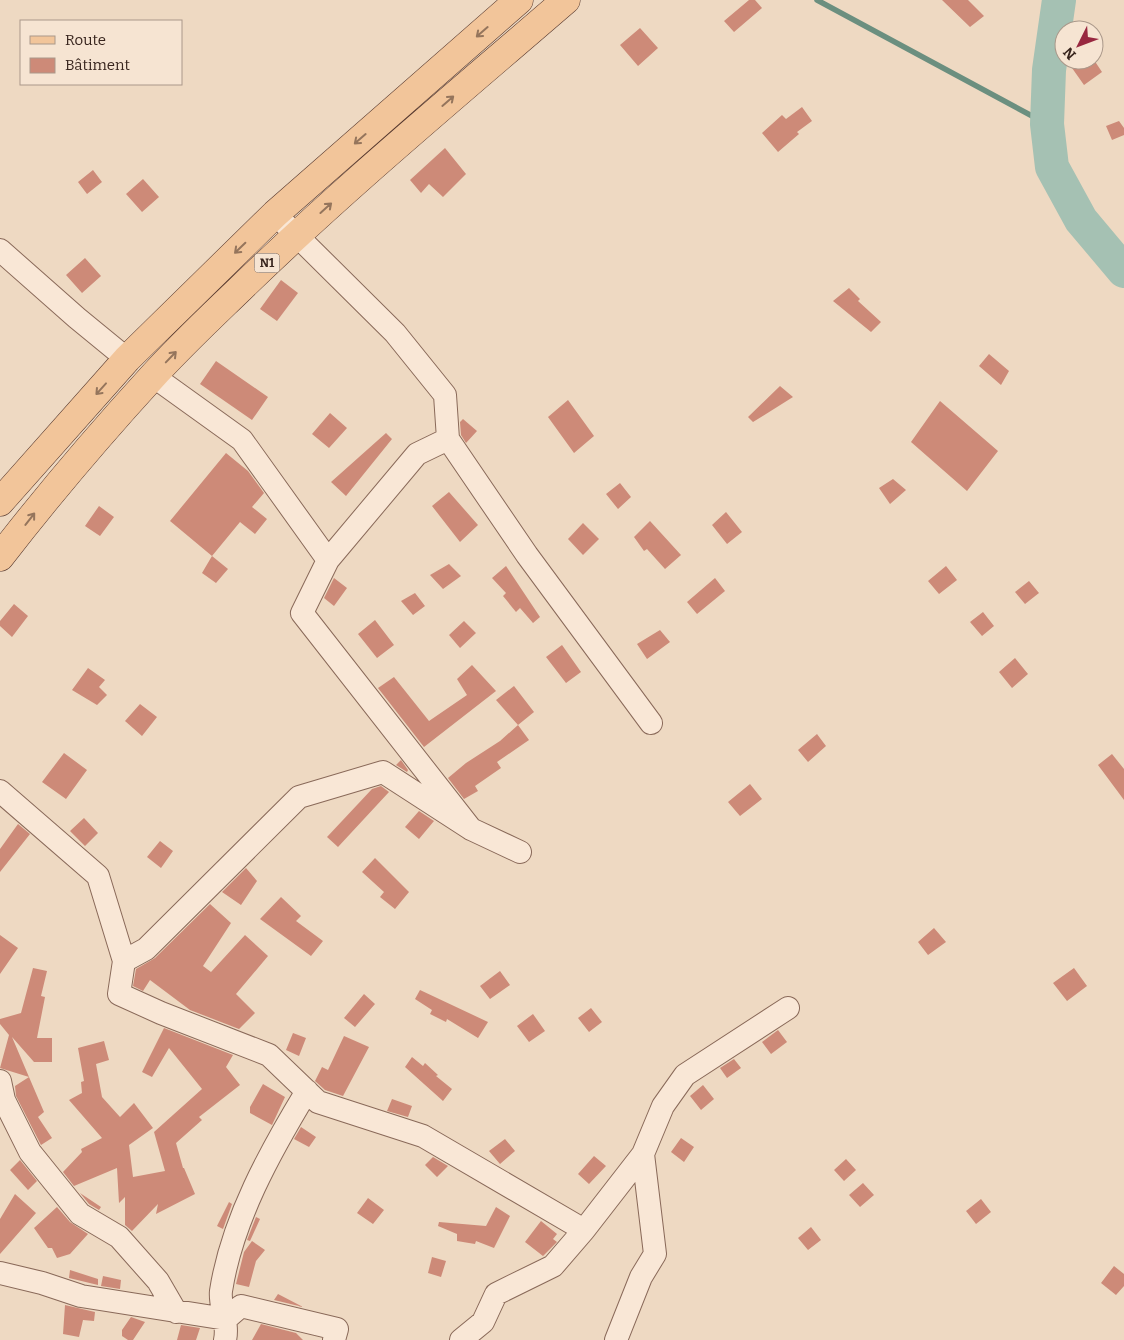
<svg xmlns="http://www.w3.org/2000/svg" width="1124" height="1340" viewBox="0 0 1124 1340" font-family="Bitter,serif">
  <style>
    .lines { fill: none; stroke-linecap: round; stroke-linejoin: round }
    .stream { stroke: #6b8f7f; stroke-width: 5.5 }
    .river { stroke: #a5c1b3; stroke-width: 34 }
    .building { fill: #cd8a78 }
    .street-casing { stroke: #896959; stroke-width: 24 }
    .primary-casing { stroke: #56382e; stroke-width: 29 }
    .street { stroke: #f9e7d6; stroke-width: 22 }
    .primary { stroke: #f2c59a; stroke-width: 28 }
    .oneway { stroke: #95755c }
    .labels { text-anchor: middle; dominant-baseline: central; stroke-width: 4.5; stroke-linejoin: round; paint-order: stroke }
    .shield { fill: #f6e4d2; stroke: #715e54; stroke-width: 1 }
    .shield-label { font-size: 12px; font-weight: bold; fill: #38251e }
  </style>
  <rect width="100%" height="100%" fill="#eed9c2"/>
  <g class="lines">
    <path class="stream" d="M817 0 1047 124"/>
    <path class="river" d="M1059 0 1049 70 1047 124 1052 167 1081 220 1124 271"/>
  </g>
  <path class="building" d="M749 0H755L762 8 734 32 724 21Z
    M942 0H968L984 16 970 27Z
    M640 28 658 48 638 66 620 45Z
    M1083 60H1094L1102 72 1084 85 1072 68Z
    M802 107 812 121 797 132 799 134 778 152 762 133 782 115 786 119Z
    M1119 121 1124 128V135L1112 140 1106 126Z
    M445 148 466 174 443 197 429 184 421 193 410 180Z
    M93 170 102 182 87 194 78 182Z
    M143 179 159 197 142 212 126 194Z
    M85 258 101 276 82 293 66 275Z
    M281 280 298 293 277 321 260 309Z
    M849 288 860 299 858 301 881 322 871 332 833 301Z
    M989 354 1009 371 1001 385 979 366Z
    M216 361 268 397 252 420 200 384Z
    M780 386 793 397 753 422 748 417Z
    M568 400 594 436 574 453 548 417Z
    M940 401 998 451 967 491 911 442Z
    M330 413 347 428 329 448 312 434Z
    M463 419 477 431 466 443 461 435 460 422Z
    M386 433 392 439 346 496 331 482Z
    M226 453 248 471 264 493 252 507 267 519 255 534 240 522 212 556 170 521Z
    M893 479 906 490 890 504 879 488Z
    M620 483 631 497 618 509 606 494Z
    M449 492 478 525 460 542 432 506Z
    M99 506 114 517 100 536 85 526Z
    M726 512 742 532 727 544 712 525Z
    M650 521 681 555 665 569 647 549 644 551 634 537Z
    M583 523 599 539 583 555 568 539Z
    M212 556 228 569 216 583 202 573Z
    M449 564 461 576 443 589 430 575Z
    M506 566 540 617 533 623 520 608 516 612 503 596 506 593 492 578Z
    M946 566 957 580 939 594 928 581Z
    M334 578 347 588 334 606 324 598Z
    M715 578 725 591 697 614 687 602Z
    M1029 581 1039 593 1025 604 1015 592Z
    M415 593 425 606 413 615 401 601Z
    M14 604 28 616 12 637 0 626V621Z
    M983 612 994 626 982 636 970 622Z
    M375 620 394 645 377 658 358 634Z
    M464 621 476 633 460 648 449 635Z
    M660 630 670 642 647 659 637 644Z
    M562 645 581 672 566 683 546 657Z
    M1015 658 1028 674 1012 688 999 672Z
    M472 665 496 691 424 747 378 688 394 677 429 721 467 695 457 679Z
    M88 668 105 680 99 687 107 695 97 705 72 690Z
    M514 686 534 712 518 725 496 700Z
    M140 704 157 717 142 736 125 721Z
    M518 725 529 740 497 762 501 768 475 786 478 791 464 799 448 778 466 763 500 741Z
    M817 734 826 746 808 762 798 750Z
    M64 753 87 770 66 799 42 782Z
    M1112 754 1124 769V800L1098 765Z
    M401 760 408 770 407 772 396 765Z
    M750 784 762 799 740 816 728 802Z
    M381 786 389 792 338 847 327 837 372 789Z
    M419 811 434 821 419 839 405 827Z
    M84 818 98 833 85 846 70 831Z
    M18 824 30 834 0 872V849Z
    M160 841 173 851 161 868 147 857Z
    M375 858 409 892 395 909 380 897 384 892 362 872Z
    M246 868 257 881 241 905 222 892Z
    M281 897 301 916 296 921 323 941 311 956 260 919Z
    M210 904 231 923 203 966 211 972 245 935 268 956 236 994 255 1013 239 1029 190 1010 150 980 143 991 133 986 136 969 155 958Z
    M934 928 946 942 928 955 918 942Z
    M0 935 18 948 0 974Z
    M33 968 47 971 41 996 45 997 37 1038H52V1062H34L12 1037 29 1077 0 1068 9 1035 0 1024V1019L21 1013Z
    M1074 968 1087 986 1067 1001 1053 983Z
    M500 971 510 985 490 999 480 986Z
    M420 990 488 1022 478 1038 447 1019 446 1022 430 1014 432 1010 415 999Z
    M364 994 375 1004 355 1027 344 1018Z
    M591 1008 602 1022 589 1032 578 1018Z
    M533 1014 545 1031 529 1042 517 1026Z
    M164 1028 233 1055 226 1067 240 1085 199 1117 202 1120 176 1143 183 1168H184L195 1194 156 1214 158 1204 132 1231 125 1225V1197L119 1203 117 1168 74 1186 63 1172 82 1152 81 1149 102 1138 69 1100 82 1093 81 1082 84 1081 78 1048 104 1041 109 1060 96 1064 102 1097 120 1117 134 1103 153 1128 129 1145 133 1177 165 1171 154 1132 202 1089 169 1048 152 1077 142 1072Z
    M778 1030 787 1042 771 1054 762 1042Z
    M293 1033 306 1038 299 1056 286 1050Z
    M344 1036 369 1047 343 1096 325 1090 315 1081 322 1067 328 1070Z
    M412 1057 423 1066 425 1063 438 1075 436 1076 452 1089 443 1101 405 1067Z
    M734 1059 741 1068 727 1078 720 1068Z
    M29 1077 44 1112 38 1117 52 1138 41 1145 16 1096 15 1086Z
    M263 1084 285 1097 272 1125 250 1113V1107Z
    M703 1085 714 1099 701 1110 690 1096Z
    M392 1099 412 1106 408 1117 387 1111Z
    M301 1127 316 1137 309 1147 294 1139Z
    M681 1138 694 1147 684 1162 671 1152Z
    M505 1139 515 1151 500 1164 489 1151Z
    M594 1156 606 1166 589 1184 578 1174Z
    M433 1157 448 1166 437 1177 425 1165Z
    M846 1159 856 1170 844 1181 834 1170Z
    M20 1160 37 1181 28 1190 10 1170Z
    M863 1183 874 1195 860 1207 849 1195Z
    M80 1193 101 1207 99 1210 89 1204Z
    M15 1194 36 1213 0 1254V1219Z
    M368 1198 384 1210 373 1224 357 1213Z
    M981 1199 991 1212 976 1224 966 1211Z
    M229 1202 232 1204 223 1229 217 1226Z
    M57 1207 70 1222 88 1234 70 1254 57 1258 52 1248H48L34 1228Z
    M496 1207 510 1216 494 1248 476 1241 475 1244 457 1241V1234L438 1226 439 1222 486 1226Z
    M256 1217 260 1219 250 1241 247 1240Z
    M541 1221 557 1234 553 1239 557 1242 543 1256 525 1242Z
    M811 1227 821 1240 808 1250 798 1238Z
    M252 1241 265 1250 256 1261 249 1287 236 1284 244 1252Z
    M432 1257 446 1261 441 1277 428 1273Z
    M1114 1266 1124 1274V1286L1116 1295 1101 1283Z
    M70 1270 98 1279V1285L69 1278Z
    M103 1276 121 1280 120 1289 101 1286Z
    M278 1294 303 1307 274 1300Z
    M65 1305 95 1312 94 1321 83 1320 79 1337 63 1334Z
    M131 1317 145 1322 133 1340H128L122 1336V1330Z
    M261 1324 296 1333 303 1340H252Z
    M181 1325 200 1328 196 1340H177Z"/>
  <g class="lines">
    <defs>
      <path id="street" d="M275 214 395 333 445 395 448 439 527 555 651 723
        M0 250 77 318 127 359
        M153 376 242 440 328 560 302 613 471 829
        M328 560 417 454 448 439
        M0 791 98 876 124 961 119 994 161 1013 269 1055 318 1102 423 1136 584 1230 643 1154 663 1106 685 1075 788 1008
        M124 961 146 949 299 797 383 772 471 829 520 852
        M0 1081 4 1100 30 1152 80 1214 119 1237 158 1281 176 1312
        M0 1273 42 1283 81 1296 226 1319 241 1306 337 1329 334 1340
        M225 1340C229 1322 219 1306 221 1291 232 1220 270 1152 307 1091
        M461 1340 483 1322 496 1294 553 1266 584 1230
        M616 1340 641 1277 655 1254 643 1154"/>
      <path id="primary" d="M0 502 127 359 275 214 519 0
        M0 557C48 495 99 435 152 377 180 346 210 318 240 289 344 188 456 95 566 0"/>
    </defs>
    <use href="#street" class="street-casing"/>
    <use href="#primary" class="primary-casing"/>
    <use href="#street" class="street"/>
    <use href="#primary" class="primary"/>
  </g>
  <defs><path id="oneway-shaft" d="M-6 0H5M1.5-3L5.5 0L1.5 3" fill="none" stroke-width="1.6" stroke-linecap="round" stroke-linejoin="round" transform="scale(1.25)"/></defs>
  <g class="oneway">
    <use href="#oneway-shaft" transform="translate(482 32) rotate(139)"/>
    <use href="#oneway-shaft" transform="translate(448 101) rotate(-41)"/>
    <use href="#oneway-shaft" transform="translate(360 139) rotate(139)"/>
    <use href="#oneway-shaft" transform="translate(326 208) rotate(-42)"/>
    <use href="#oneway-shaft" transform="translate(240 248) rotate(136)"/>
    <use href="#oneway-shaft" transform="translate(171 357) rotate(-46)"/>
    <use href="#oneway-shaft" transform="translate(101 389) rotate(132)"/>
    <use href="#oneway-shaft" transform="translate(30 519) rotate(-52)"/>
  </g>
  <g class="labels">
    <rect class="shield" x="254.5" y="253.5" width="25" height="19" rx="4"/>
    <g class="shield-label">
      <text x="267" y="263">N1</text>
    </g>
  </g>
  <rect x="20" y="20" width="162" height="65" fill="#f6e4d2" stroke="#aa988a"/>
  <rect x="30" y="36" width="25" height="8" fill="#f2c59a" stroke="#aa988a"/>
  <text x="65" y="45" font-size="15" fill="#38251e">Route</text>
  <rect x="30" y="58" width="25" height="15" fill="#cd8a78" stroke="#aa988a"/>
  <text x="65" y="70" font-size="15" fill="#38251e">Bâtiment</text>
  <g transform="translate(1079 45) rotate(228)"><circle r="24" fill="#f6e4d2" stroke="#aa988a"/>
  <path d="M0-4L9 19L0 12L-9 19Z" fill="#982840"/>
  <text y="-8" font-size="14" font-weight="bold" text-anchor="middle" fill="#38251e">N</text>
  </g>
</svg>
